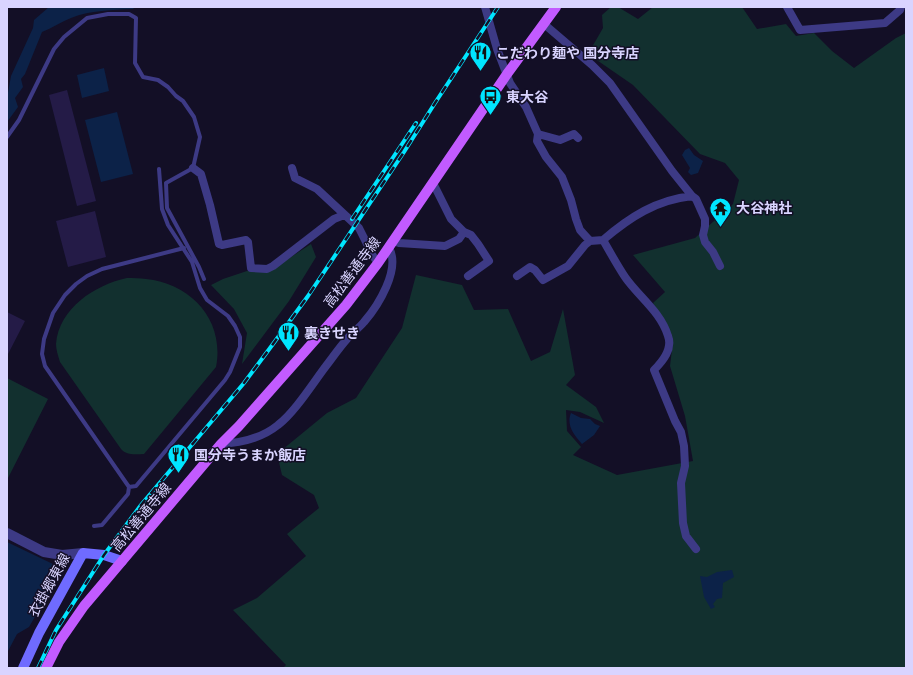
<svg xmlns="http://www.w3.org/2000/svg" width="913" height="675" viewBox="0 0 913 675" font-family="Raleway,'Noto Sans JP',sans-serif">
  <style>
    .green { fill: #12302f }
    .water { fill: #0c2248 }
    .building { fill: #241b47 }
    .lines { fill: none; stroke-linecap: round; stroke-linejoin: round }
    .service { stroke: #3d3a85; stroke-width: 4 }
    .minor { stroke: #3d3a85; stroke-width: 8 }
    .tertiary { stroke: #3d3a85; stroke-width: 10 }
    .secondary { stroke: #6f6bff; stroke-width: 10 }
    .primary { stroke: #c25bff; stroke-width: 10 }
    .rail-casing { stroke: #00e5ff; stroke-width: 4 }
    .rail { stroke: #130f26; stroke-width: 2.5; stroke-dasharray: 8; stroke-linecap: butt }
    .labels { text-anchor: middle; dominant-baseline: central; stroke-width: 3; stroke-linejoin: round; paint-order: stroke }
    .poi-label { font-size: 14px; font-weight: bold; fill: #d9d4ff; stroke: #130f26; text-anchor: start }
    .street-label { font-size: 14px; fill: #d9d4ff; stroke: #130f26 }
  </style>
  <rect width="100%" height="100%" fill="#130f26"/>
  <path class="green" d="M611 7H618L638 19 653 7H742L757 29 786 24 796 36 814 33 832 51 854 68 896 38 906 33V668H283L286 665 233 610 257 598 306 556 287 534 319 508 314 495 282 475 277 454 327 413 356 398 402 328 416 275 462 285 474 310 508 309 531 361 550 352 563 309 575 375 566 385 596 407 604 423 580 412 566 410 567 431 581 447 573 455 617 475 693 461 685 416 670 366 673 341 653 303 665 292 633 255 695 238 733 204 739 180 725 163 700 154 633 85 588 54 603 28 602 15Z
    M311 244 316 257 289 301 242 364 247 333 234 309 211 285 223 279 247 271 271 270Z
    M127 278C133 278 140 278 146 279 192 284 225 321 216 367L144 454C136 454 127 456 121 449L60 362C58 356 56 349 56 344 59 308 95 285 127 278Z
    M7 378 48 399 7 480Z"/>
  <path class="water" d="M49 7H135L133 9C112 10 91 10 71 18 61 22 52 28 42 32L25 74 21 79 23 87 15 98 18 107 7 122V98L11 76 33 28 34 20Z
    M104 68 109 91 82 98 77 75Z
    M117 112 133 174 101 182 85 120Z
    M689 148 694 155 703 161 698 173 691 175 688 172 690 168 682 155 685 150Z
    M571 413 581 418 590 419 595 424 600 426 594 435 582 444C574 435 566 425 571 413Z
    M7 542 55 565 57 574 50 591 29 627 17 634 7 653Z
    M732 570 734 577 723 583 722 598 717 599 713 604 715 607 711 609 704 597 700 576 707 577 717 572Z"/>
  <path class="building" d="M67 90 96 201 77 206 49 95Z
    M95 211 106 257 68 267 56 221Z
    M7 312 25 321 7 356Z"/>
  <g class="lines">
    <path class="service" d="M7 137 19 120 54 49 64 37 87 18 108 14H129L136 18 135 63 143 77 158 80 168 87 176 96 183 101 194 117 200 137 193 168 166 183 167 208 199 267 204 279
      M129 487 45 366 42 354 44 339 53 313 65 295 76 284 87 276 102 269 184 248
      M94 526 102 525 128 494 129 487 136 486 225 380 230 372 240 347V337L235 326 228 316 207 300 200 288 192 262 168 225 162 209 159 169"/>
    <path class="minor" d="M485 7 497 49 510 83 526 107 538 134 537 141 546 157 562 177 571 200 576 219 580 230 590 241 603 240C610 252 617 265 625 277 638 296 661 312 668 336 673 349 663 361 654 370L675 421 681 432 684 446 685 466 681 483 683 523 686 536 696 549
      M787 7 800 30 885 23 900 10 901 7
      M544 24 592 65 610 83 672 171 692 196 696 199 705 219V226L703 235 705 242 713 252 720 266
      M538 134 560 140 574 134 578 138
      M193 168 201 174 210 205 219 244 222 245 246 240 248 242 251 268 267 269 273 266 334 219 344 215
      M292 168 295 178 317 189 359 228 373 256 378 263
      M433 183 451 219 464 232 471 235 478 244 489 261 468 276
      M603 240C630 217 656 200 692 196
      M393 241 399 243 445 246 459 239 464 232
      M517 276 530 267 535 270 543 280 568 266 585 245 590 241
      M221 444C241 443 262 438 278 425 295 412 313 383 326 366 333 357 339 348 347 339 352 333 359 328 364 322 378 306 401 269 389 248"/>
    <path class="tertiary" d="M7 533 44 552 62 555 83 553"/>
    <path class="secondary" d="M23 668 39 633 83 553 104 555 122 561"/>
    <path class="primary" d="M46 668 59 642 84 606 221 444 239 426 346 305 378 263 507 74 556 7"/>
    <defs>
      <path id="rail" d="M352 219 416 123
        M38 668 56 630 104 555 141 505 244 383 273 344 308 296 404 152 435 103 498 7"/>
    </defs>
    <use href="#rail" class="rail-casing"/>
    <use href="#rail" class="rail"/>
  </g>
  <defs>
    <symbol id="restaurant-pin" viewBox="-11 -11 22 30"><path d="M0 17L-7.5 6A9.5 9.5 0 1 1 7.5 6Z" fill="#00e5ff" stroke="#130f26"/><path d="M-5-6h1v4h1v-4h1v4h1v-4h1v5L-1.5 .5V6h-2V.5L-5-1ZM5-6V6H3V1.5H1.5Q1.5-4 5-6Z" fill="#111"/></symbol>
    <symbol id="bus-pin" viewBox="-11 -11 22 30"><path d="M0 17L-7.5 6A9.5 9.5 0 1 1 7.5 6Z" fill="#00e5ff" stroke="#130f26"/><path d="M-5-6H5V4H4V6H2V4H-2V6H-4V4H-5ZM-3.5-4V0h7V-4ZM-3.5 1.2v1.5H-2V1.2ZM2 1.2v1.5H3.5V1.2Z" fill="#111"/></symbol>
    <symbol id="temple-pin" viewBox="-11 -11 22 30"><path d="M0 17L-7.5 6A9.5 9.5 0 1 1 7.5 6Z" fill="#00e5ff" stroke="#130f26"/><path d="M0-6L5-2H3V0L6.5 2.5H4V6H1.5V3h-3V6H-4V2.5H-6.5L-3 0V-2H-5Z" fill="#111"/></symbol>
  </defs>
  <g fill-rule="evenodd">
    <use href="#restaurant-pin" x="468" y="40" width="25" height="34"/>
    <use href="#bus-pin" x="478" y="84" width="25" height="34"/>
    <use href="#temple-pin" x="708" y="196" width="25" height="34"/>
    <use href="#restaurant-pin" x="276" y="320" width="25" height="34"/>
    <use href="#restaurant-pin" x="166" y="442" width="25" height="34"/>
  </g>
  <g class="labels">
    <g class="poi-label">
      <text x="496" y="53">こだわり麺や 国分寺店</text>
      <text x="506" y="97">東大谷</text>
      <text x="736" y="208">大谷神社</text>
      <text x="304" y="333">裏きせき</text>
      <text x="194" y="455">国分寺うまか飯店</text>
    </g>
    <g class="street-label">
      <text transform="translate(352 272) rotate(-53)">高松善通寺線</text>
      <text transform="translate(141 517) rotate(-50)">高松善通寺線</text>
      <text transform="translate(49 585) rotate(-61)">衣掛郷東線</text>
    </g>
  </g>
  <rect width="913" height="675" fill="none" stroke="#d9d4ff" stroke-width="16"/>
</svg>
